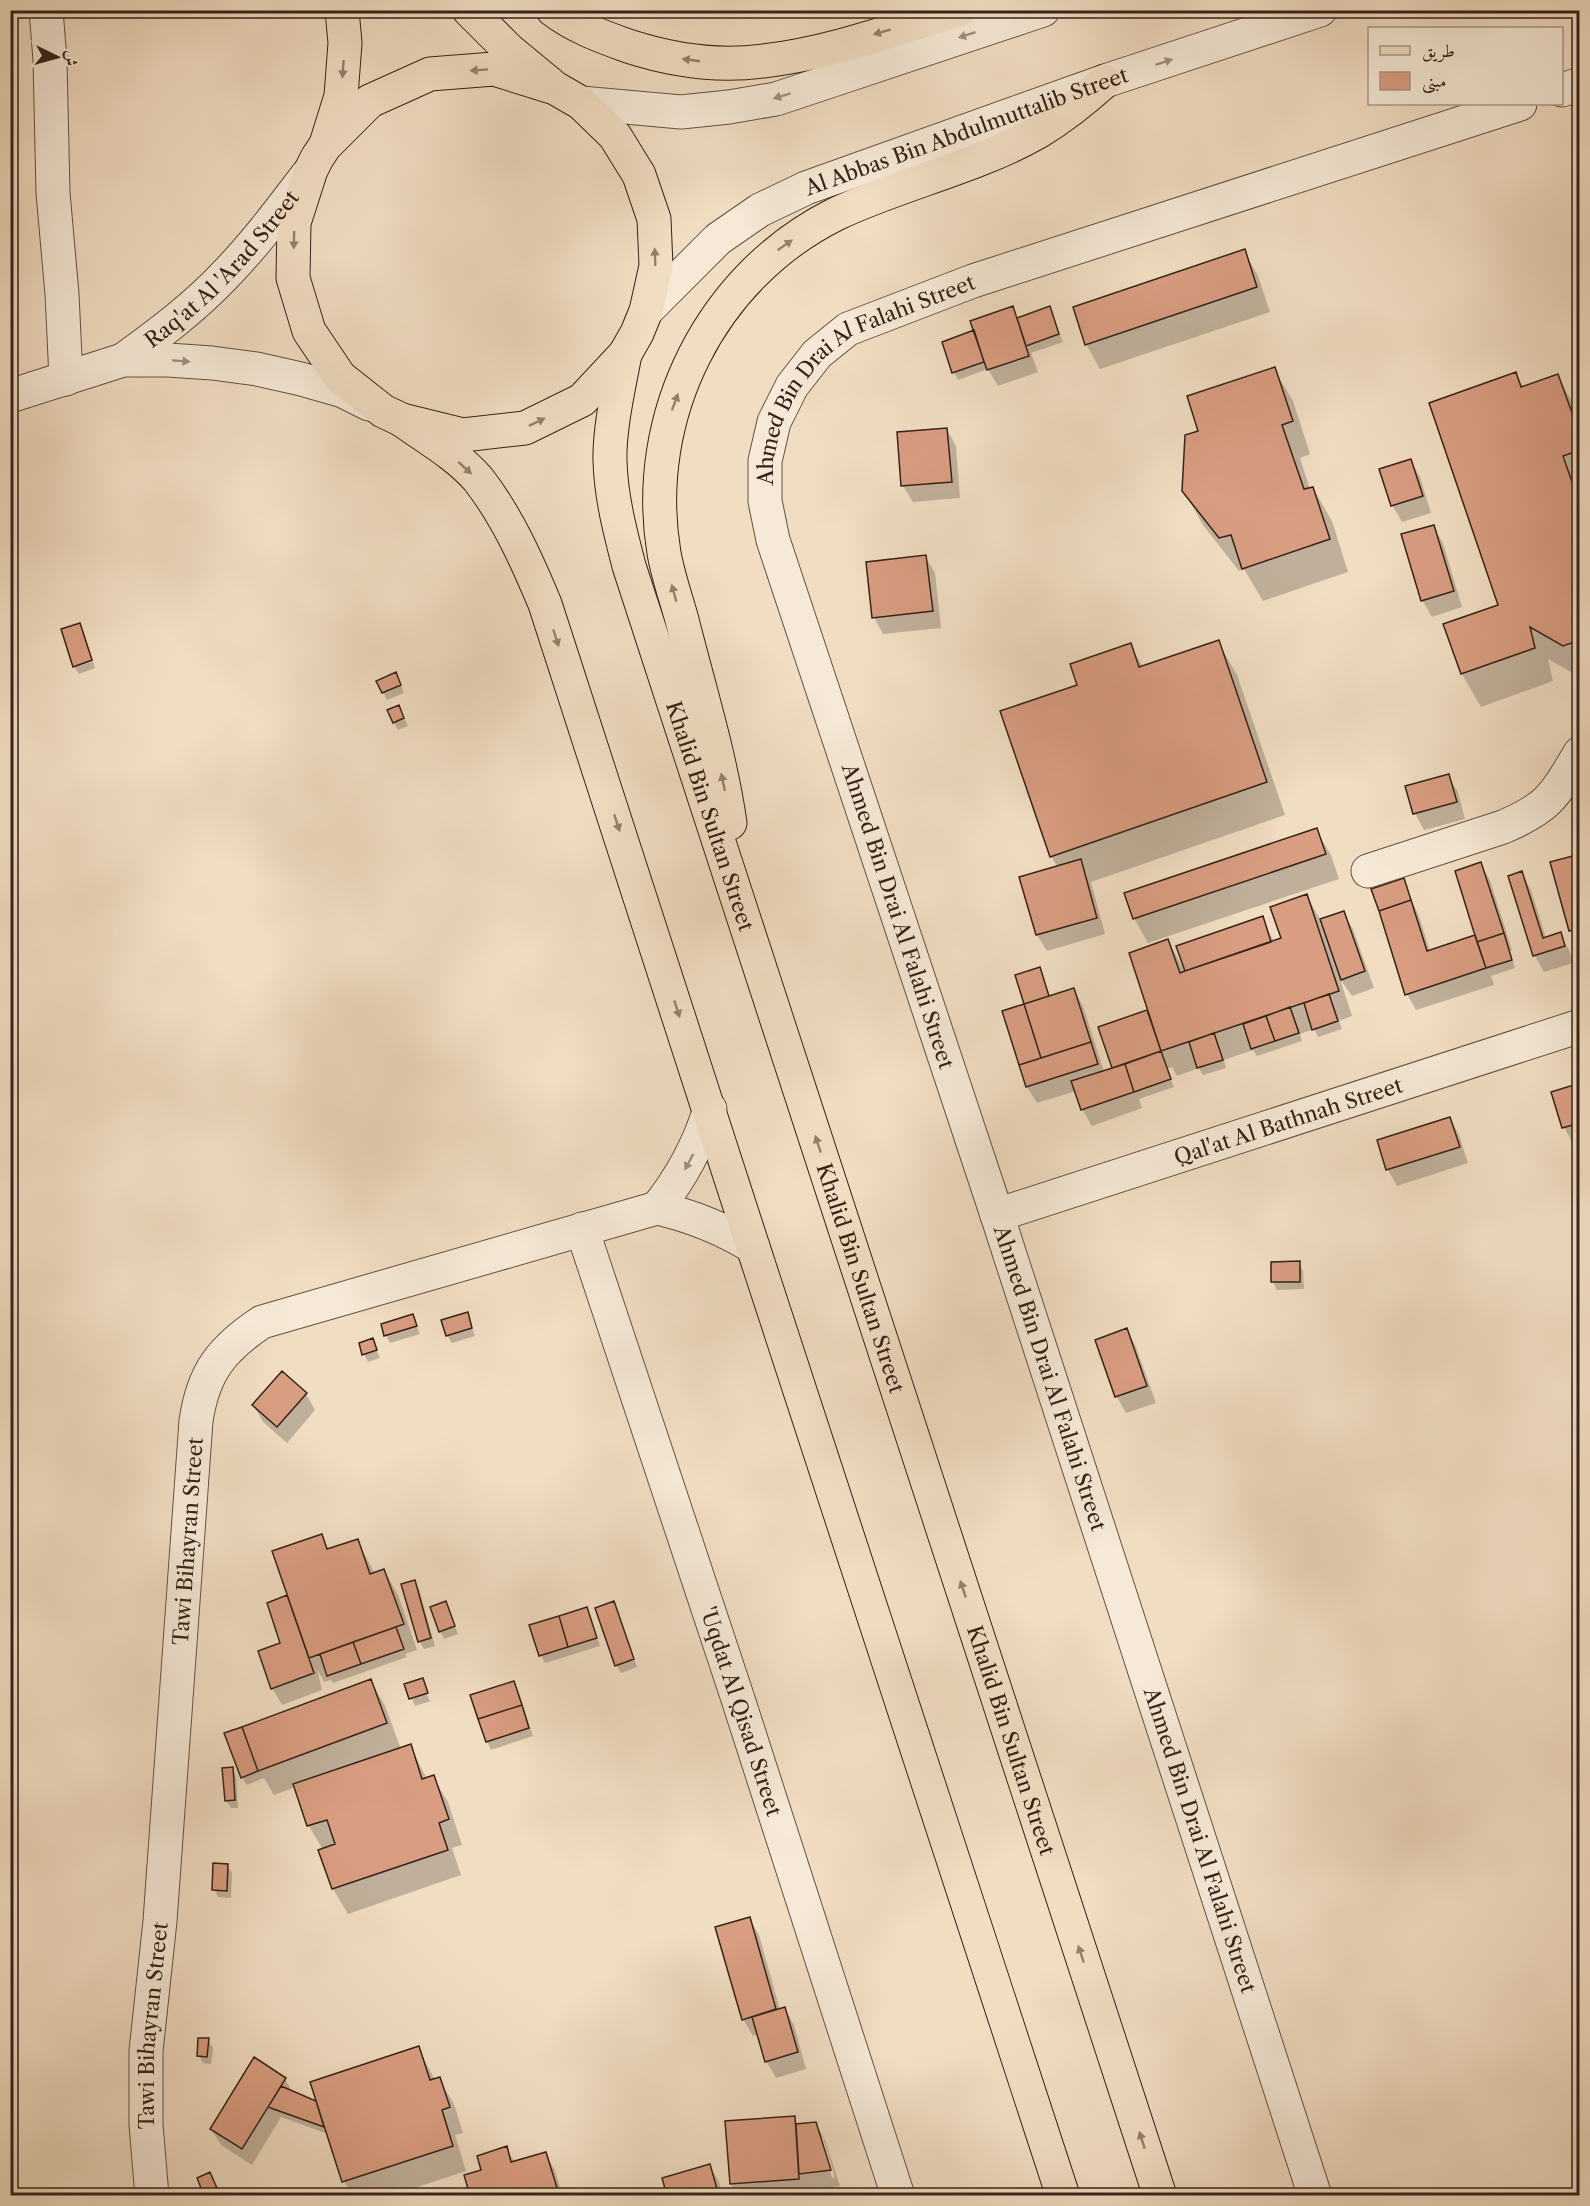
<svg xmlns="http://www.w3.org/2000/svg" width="1590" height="2206" viewBox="0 0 1590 2206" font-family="'Libre Caslon Text',Amiri,serif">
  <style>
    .shadow { fill: #0003; fill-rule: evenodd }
    .building { fill: #d99d81; stroke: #352218; stroke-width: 1.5 }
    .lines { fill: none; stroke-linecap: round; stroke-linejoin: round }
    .minor-casing { stroke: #645142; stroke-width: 35 }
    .major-casing { stroke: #352218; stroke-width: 35 }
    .minor { stroke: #f6e9d7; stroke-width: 33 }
    .major { stroke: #f1ddc2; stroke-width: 33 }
    .oneway { fill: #93806d }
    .oneway2 { fill: #9f8f81 }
    .labels { text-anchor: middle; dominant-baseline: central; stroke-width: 4.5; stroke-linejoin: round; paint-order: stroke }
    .street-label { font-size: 21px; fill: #352218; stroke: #f6e9d7 }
  </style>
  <rect width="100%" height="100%" fill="#f1ddc2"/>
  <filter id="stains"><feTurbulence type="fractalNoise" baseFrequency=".00333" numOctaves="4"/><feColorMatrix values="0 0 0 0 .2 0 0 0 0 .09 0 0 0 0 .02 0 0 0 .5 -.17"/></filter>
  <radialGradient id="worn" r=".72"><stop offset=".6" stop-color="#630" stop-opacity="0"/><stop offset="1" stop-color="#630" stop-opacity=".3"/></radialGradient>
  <path class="shadow" d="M1244 251 1258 276 1270 312 1100 369 1086 344Z
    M1012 308 1018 319 1049 308 1063 342 1031 353 1038 372 998 386 988 369 958 380 954 372 973 332Z
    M1274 369 1293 401 1310 454 1300 458 1310 489 1313 488 1332 521 1348 572 1263 601 1244 569 1239 571 1203 525 1184 491 1200 432Z
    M1516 374 1524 388 1558 376 1580 417V677L1548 659 1553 681 1481 707 1462 674 1445 625 1500 606Z
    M947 430 956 446 960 498 913 502 903 486Z
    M1411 461 1420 477 1431 513 1402 522 1392 505Z
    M1433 527 1443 543 1462 607 1432 617 1422 600Z
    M925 556 935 573 941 628 883 634 874 617Z
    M79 625 84 633 95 668 79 674 74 666Z
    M1218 642 1237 675 1285 815 1091 882 1105 934 1047 951 1037 935 1058 868 1051 856 1079 686 1130 645 1143 667Z
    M400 682 404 693 387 700 383 692Z
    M403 715 408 726 398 730 394 723Z
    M1448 776 1458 792 1465 819 1424 830 1415 813Z
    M1316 830 1331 855 1339 879 1148 943 1134 918Z
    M1580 856V947L1570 931Z
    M1480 864 1490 880 1512 950 1510 951 1515 968 1491 976 1494 985 1416 1010 1407 994 1403 880 1420 919 1430 951 1477 936Z
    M1521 873 1531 890 1546 938 1560 934 1569 950 1573 963 1544 972 1535 956 1510 877Z
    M1307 896 1321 921 1343 913 1353 929 1374 988 1352 996 1340 979 1352 1016 1339 1021 1342 1029 1318 1037 1314 1029 1300 1034 1302 1041 1257 1056 1253 1050 1224 1060 1226 1068 1203 1075 1199 1068 1177 1076 1172 1067 1167 1069 1174 1087 1139 1099 1142 1108 1092 1126 1082 1109 1076 1091 1037 1103 1027 1087 1004 1012 1026 1005 1040 969 1050 997 1074 990 1083 1006 1104 1072 1114 1069 1100 1028 1149 1011 1168 941 1185 971 1262 918 1274 942 1283 939Z
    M1580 1084V1142L1573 1144 1564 1127Z
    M1450 1118 1459 1135 1468 1163 1397 1186 1388 1170 1379 1141Z
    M1299 1263 1303 1271 1304 1289 1277 1290 1273 1282Z
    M467 1314 475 1336 452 1343 447 1335Z
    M412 1316 420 1334 390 1343 386 1335Z
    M1127 1330 1136 1347 1156 1403 1126 1413 1117 1397 1097 1341Z
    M372 1340 380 1358 368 1362 364 1354Z
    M306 1394 315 1410 287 1443 263 1422 254 1406Z
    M321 1536 329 1550 357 1540 375 1574 384 1570 398 1595 417 1650 405 1654 407 1657 333 1683 331 1680 324 1682 317 1669 322 1690 282 1705 272 1688 282 1644 269 1603 289 1596Z
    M414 1581 419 1589 435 1646 424 1649 420 1642 403 1585Z
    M446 1603 458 1634 444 1639 440 1631Z
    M613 1603 637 1667 621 1673 616 1665Z
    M586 1608 600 1646 545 1663 541 1655Z
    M423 1679 426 1686H424L429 1700 431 1701 415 1706 406 1685Z
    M371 1681 385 1706 401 1749 410 1746 427 1779 433 1777 448 1802 462 1845 452 1848 461 1875 348 1914 333 1889 320 1851 323 1850 309 1826 296 1787 274 1795 264 1778 247 1785 242 1777Z
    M514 1683 518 1690 533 1736 491 1750 487 1742 472 1696Z
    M232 1768 236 1776 238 1808H231L226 1800Z
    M227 1865 232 1873 231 1898 218 1897 214 1889Z
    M749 1918 759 1935 780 2010 785 2009 794 2025 806 2069 776 2078 766 2061 758 2034 753 2036 743 2019Z
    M208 2040 213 2048 211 2064 203 2063 199 2055Z
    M418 2048 435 2080 439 2079 454 2104 463 2133 455 2135 466 2171 391 2196H352L344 2181 328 2134 281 2117 252 2165 221 2145 211 2129 285 2079 293 2093 315 2102 319 2108Z
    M794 2117 798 2125 815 2123 825 2140 840 2186 808 2191V2195L738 2196 731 2184ZM820 2138H823L835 2177 832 2178Z
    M506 2148 515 2162 545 2154 555 2170 562 2196H471L483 2171Z
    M710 2166 719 2182 723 2196H668Z"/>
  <path class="building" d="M1245 249 1257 287 1085 345 1073 307Z
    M1013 306 1029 356 987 370 970 321Z
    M1050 306 1059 334 1026 346 1017 318Z
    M974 330 984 362 952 373 942 342Z
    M1275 367 1293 421 1282 425 1304 489 1313 487 1330 539 1242 569 1231 535 1219 538 1182 491 1185 435 1198 431 1187 396Z
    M1516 372 1521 387 1558 374 1580 435V450L1563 456 1578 499H1580V640L1563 646 1530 627 1535 648 1461 674 1443 624 1498 605 1429 403Z
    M947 428 952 482 901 486 897 432Z
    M1411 459 1423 496 1391 506 1379 469Z
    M1434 525 1454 591 1421 601 1401 534Z
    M926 555 933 611 872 618 866 562Z
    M80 623 92 660 73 667 61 629Z
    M1219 640 1267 782 1050 857 1000 711 1077 685 1070 664 1131 643 1139 667Z
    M396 672 401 685 382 693 376 681Z
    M399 705 404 718 393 723 387 710Z
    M1449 774 1457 802 1413 814 1405 786Z
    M1317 828 1326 854 1133 919 1124 893Z
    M1580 854V928L1569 931 1550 862Z
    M1081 859 1097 918 1036 935 1019 877Z
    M1481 862 1504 933 1477 942 1455 871Z
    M1522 871 1543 938 1561 932 1565 946 1533 956 1508 876Z
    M1404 878 1411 900 1379 911 1371 889Z
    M1307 894 1339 991 1161 1051 1129 953 1168 939 1180 973 1185 971 1281 938 1270 907Z
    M1411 900 1427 951 1475 935 1486 968 1405 995 1379 911Z
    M1344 911 1365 971 1341 980 1320 919Z
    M1263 916 1271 942 1185 971 1176 946Z
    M1504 933 1512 960 1486 968 1477 942Z
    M1040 967 1049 996 1024 1004 1015 975Z
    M1074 988 1091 1042 1041 1058 1024 1004Z
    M1329 994 1338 1021 1312 1030 1304 1003Z
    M1024 1004 1041 1058 1019 1065 1002 1011Z
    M1290 1007 1299 1033 1275 1041 1266 1016Z
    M1147 1010 1161 1051 1112 1068 1098 1027Z
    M1266 1016 1275 1041 1251 1049 1243 1024Z
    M1214 1033 1223 1060 1197 1068 1189 1042Z
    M1091 1042 1098 1064 1026 1087 1019 1065Z
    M1161 1051 1171 1079 1134 1092 1125 1064Z
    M1125 1064 1134 1092 1081 1110 1071 1081Z
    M1580 1083V1123L1562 1128 1551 1092Z
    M1450 1117 1460 1147 1386 1170 1377 1140Z
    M1300 1261V1282H1271V1262Z
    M468 1312 472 1328 446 1336 441 1320Z
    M413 1314 417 1326 384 1336 381 1324Z
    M1127 1328 1147 1386 1115 1397 1095 1340Z
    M373 1338 377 1350 362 1355 359 1343Z
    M282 1371 307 1393 277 1427 252 1405Z
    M322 1534 327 1549 358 1539 370 1574 384 1569 404 1624 309 1658 272 1551Z
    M415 1580 431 1638 418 1642 401 1584Z
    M287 1595 314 1673 271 1689 258 1651 280 1643 267 1603Z
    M446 1601 455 1626 439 1632 430 1607Z
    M614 1601 634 1659 615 1666 595 1608Z
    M587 1607 597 1638 568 1647 559 1616Z
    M559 1616 568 1647 539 1656 529 1625Z
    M396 1627 404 1649 361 1664 353 1642Z
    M353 1642 361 1664 327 1676 320 1654Z
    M423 1678 428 1693 409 1699 404 1684Z
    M371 1679 387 1723 258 1771 242 1727Z
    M514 1681 522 1705 478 1719 470 1695Z
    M522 1705 529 1728 486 1742 478 1719Z
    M242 1727 258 1771 241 1778 224 1733Z
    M411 1744 422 1779 434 1775 449 1819 439 1823 448 1850 332 1889 318 1850 335 1844 327 1820 307 1826 293 1784Z
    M233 1767 235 1800 225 1801 222 1768Z
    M213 1863 228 1864 227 1891 212 1890Z
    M750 1917 776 2009 742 2020 715 1927Z
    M785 2007 798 2052 765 2062 752 2017Z
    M198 2038H209L207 2057 197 2056Z
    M419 2046 430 2080 440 2077 450 2107 442 2110 453 2146 342 2182 310 2082Z
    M254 2057 286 2078 242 2149 210 2129Z
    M281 2086 316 2101 324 2127 268 2107Z
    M795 2116 799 2179 730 2184 725 2121Z
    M816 2122 831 2170 799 2174 796 2124Z
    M507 2146 511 2162 546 2152 558 2191 544 2196H470L464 2175 481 2170 477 2156Z
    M710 2164 719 2196H667L662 2178Z
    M210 2172 219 2193 204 2196 197 2178Z"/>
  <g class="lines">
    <defs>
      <g id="minor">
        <path d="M46 10 50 60 53 193 62 294 66 379"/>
        <path d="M1562 90 1580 84"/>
        <path d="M581 103 681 112 729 107 776 99 1043 10"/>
        <path id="s1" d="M646 311 718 239 760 210 806 188 1105 81 1320 10"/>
        <path id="s2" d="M123 360C159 334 195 307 226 274 256 243 282 208 308 174"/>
        <path d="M10 396 123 360H168L212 363 257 369 301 379 343 391 369 404"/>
        <path d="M1368 871 1503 827C1550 807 1554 796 1580 753"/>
        <path d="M657 1208C682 1177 698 1147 710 1109"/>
        <path id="s3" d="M997 1215 1580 1026"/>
        <path id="s4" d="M582 1229 737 1696 898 2196"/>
        <path id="s5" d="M152 2196 146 2125V2051L160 1921 196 1421C203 1373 221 1349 262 1322L657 1208C692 1216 722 1228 753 1247"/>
        <path id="s6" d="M1315 2196 997 1215 773 540 765 501V461L774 422 792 386 817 354 848 329 973 281 1520 104"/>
      </g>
      <g id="major">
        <path d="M469 10 509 50 555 88 581 103 615 136 639 175 654 219 656 266 646 311 637 333 625 354 582 400 525 428 463 435 402 420 383 411 340 377 309 331 293 278 294 223 311 170 317 158 325 146 370 101 430 74 494 69 555 88"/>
        <path d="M553 10C575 27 603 37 628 46 671 60 718 67 763 61 828 54 896 29 959 10"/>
        <path d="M327 141 341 96 345 43 342 10"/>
        <path id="s7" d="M625 354C619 386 609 429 610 461 611 497 620 531 629 566L1160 2196"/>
        <path d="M402 420C427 438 457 455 478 479 507 516 527 561 545 604L753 1247 1063 2196"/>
        <path d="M730 823C720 754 699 688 682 620 676 598 668 576 664 553 641 416 711 276 836 214 901 183 975 168 1038 132 1063 117 1084 100 1105 81"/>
      </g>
    </defs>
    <use href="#minor" class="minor-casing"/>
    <use href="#major" class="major-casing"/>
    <use href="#minor" class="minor"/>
    <use href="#major" class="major"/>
  </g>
  <defs><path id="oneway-solid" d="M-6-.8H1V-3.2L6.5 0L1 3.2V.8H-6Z" transform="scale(1.5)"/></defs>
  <g class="oneway">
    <use href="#oneway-solid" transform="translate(882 32) rotate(164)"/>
    <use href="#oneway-solid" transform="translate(691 60) rotate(-172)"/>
    <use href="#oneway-solid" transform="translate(343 69) rotate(94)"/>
    <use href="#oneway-solid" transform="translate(479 70) rotate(176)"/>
    <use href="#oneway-solid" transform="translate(294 240) rotate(91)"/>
    <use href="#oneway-solid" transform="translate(785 245) rotate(-35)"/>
    <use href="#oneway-solid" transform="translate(655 257) rotate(-92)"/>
    <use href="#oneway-solid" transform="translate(675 402) rotate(-70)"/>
    <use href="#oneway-solid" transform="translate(537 422) rotate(-26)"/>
    <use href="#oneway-solid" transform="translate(465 468) rotate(42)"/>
    <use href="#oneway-solid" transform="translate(674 593) rotate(-105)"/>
    <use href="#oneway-solid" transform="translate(556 638) rotate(72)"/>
    <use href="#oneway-solid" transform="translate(723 782) rotate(-102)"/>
    <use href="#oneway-solid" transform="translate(617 823) rotate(72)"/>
    <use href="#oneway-solid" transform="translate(677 1009) rotate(72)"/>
    <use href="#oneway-solid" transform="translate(818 1144) rotate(-108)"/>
    <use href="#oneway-solid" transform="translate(963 1589) rotate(-108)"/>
    <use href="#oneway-solid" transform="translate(1081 1954) rotate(-108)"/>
    <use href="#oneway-solid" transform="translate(1142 2140) rotate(-108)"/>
  </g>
  <g class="oneway2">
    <use href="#oneway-solid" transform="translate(967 35) rotate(162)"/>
    <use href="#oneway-solid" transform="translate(1164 62) rotate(-18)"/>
    <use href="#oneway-solid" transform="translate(782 96) rotate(163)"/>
    <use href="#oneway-solid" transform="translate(181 361) rotate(4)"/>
    <use href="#oneway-solid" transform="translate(689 1162) rotate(118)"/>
  </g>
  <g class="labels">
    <g class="street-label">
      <text stroke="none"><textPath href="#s1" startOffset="374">Al Abbas Bin Abdulmuttalib Street</textPath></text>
      <text stroke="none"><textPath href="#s2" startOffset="135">Raq'at Al 'Arad Street</textPath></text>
      <text stroke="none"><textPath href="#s6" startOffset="1958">Ahmed Bin Drai Al Falahi Street</textPath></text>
      <text stroke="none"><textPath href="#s7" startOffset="478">Khalid Bin Sultan Street</textPath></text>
      <text transform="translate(898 916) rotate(72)">Ahmed Bin Drai Al Falahi Street</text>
      <text stroke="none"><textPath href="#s3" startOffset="306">Qal'at Al Bathnah Street</textPath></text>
      <text stroke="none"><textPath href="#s7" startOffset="964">Khalid Bin Sultan Street</textPath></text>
      <text transform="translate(1050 1378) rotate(72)">Ahmed Bin Drai Al Falahi Street</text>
      <text stroke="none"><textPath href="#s5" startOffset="657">Tawi Bihayran Street</textPath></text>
      <text stroke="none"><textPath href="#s4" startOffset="508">'Uqdat Al Qisad Street</textPath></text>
      <text stroke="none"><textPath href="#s7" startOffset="1450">Khalid Bin Sultan Street</textPath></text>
      <text transform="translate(1200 1840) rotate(72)">Ahmed Bin Drai Al Falahi Street</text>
      <text stroke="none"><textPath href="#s5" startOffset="171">Tawi Bihayran Street</textPath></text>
    </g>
  </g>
  <rect width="1590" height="2206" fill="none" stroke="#f1ddc2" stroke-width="36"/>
  <rect x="12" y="12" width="1566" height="2182" fill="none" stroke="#352218" stroke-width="3"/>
  <rect x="18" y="18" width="1554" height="2170" fill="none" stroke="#352218" stroke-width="1.5"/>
  <rect x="1368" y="27" width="195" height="78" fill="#f6e9d7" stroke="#a9998b" stroke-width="1.5"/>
  <rect x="1380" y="46" width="30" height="9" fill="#f1ddc2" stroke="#a9998b" stroke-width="1.5"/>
  <text x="1422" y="57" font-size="18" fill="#352218">طريق</text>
  <rect x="1380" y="72" width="30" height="18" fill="#d99d81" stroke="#a9998b" stroke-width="1.5"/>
  <text x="1422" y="87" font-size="18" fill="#352218">مبنى</text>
  <g transform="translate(57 57) rotate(95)" stroke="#f6e9d7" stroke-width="4.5" paint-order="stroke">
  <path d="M0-4.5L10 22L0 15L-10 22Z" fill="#352218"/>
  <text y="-9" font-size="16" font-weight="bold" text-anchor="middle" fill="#352218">ش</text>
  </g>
  <rect width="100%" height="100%" filter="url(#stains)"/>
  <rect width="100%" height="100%" fill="url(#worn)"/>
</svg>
